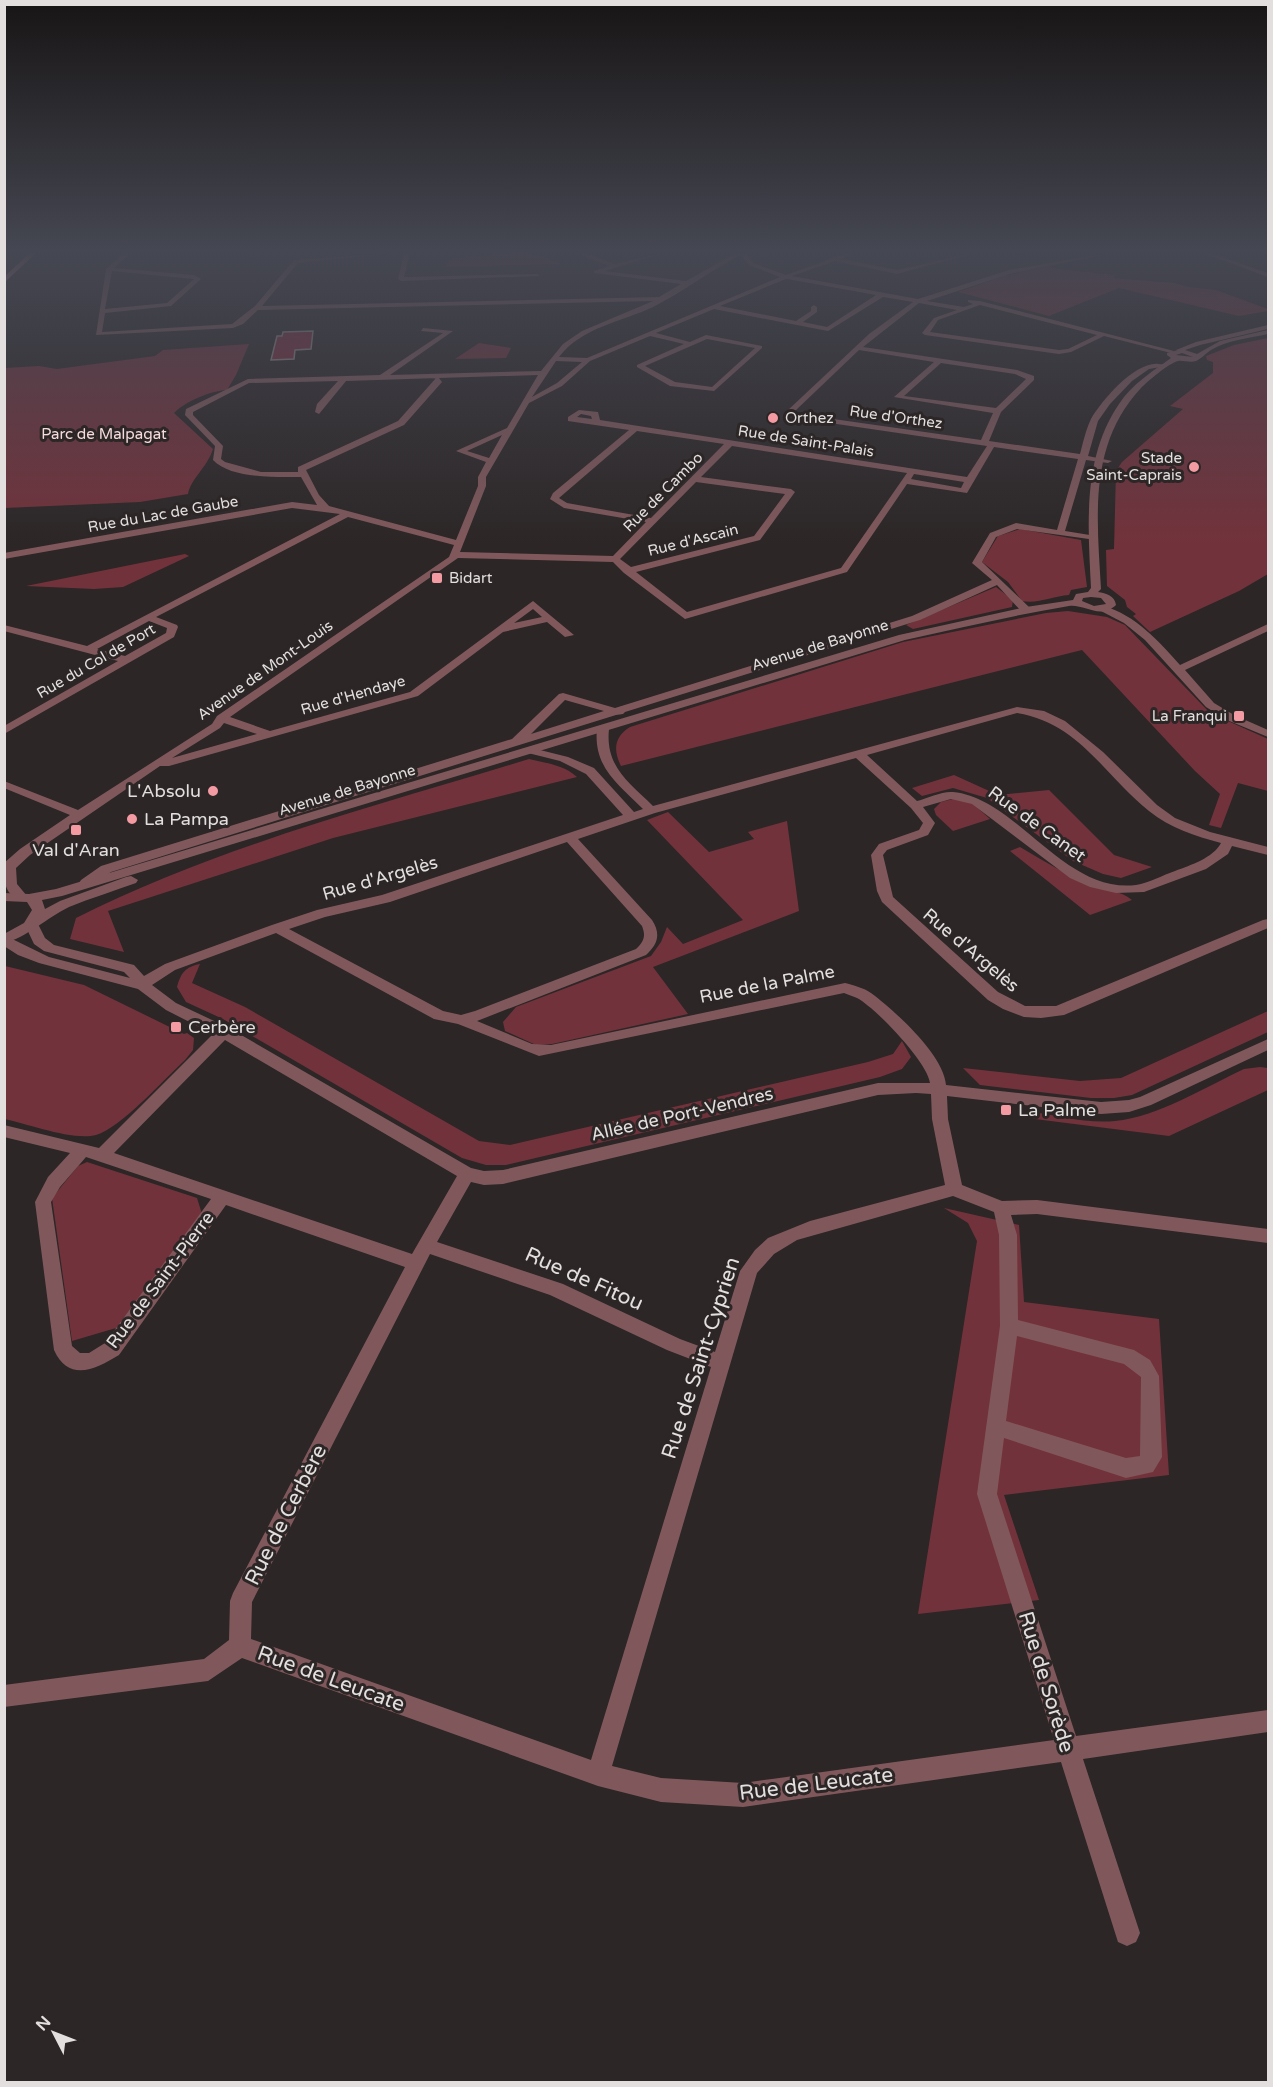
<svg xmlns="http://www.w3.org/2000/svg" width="1273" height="2087" viewBox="0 0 1273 2087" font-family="'Varela Round',sans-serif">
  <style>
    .green { fill: #72323b }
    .building { fill: #812a3a; stroke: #938c8c; stroke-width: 1.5 }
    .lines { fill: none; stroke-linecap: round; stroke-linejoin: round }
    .minor { fill: #80585b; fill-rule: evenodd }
    .tertiary { fill: #80585b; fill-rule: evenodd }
    .primary { fill: #d8868e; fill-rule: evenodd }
    .poi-dot { fill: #f49aa3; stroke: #2c2626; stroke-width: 2 }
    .labels { text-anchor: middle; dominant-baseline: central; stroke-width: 6; stroke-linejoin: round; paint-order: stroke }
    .far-street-label { font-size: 15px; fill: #e3dfdf; stroke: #2c2626 }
    .far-poi-label { font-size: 15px; fill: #e3dfdf; stroke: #2c2626; text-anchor: start }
    .far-park-label { font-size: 15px; fill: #f6dbdd; stroke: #2c2626 }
    .poi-label { font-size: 18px; fill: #e3dfdf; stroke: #2c2626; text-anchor: start }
    .street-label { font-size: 18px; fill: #e3dfdf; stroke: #2c2626 }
    .near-street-label { font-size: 21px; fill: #e3dfdf; stroke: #2c2626 }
  </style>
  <rect width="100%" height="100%" fill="#2c2626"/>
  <path class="green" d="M508 253H530L561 264 446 267 450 259Z
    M1049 266 1058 269 1115 275 1114 278 1175 283 1188 287 1216 290 1268 309V311L1239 316 1119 288 1049 316 958 292 1004 276Z
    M1268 338V574L1239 591 1150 632 1133 616 1136 614 1127 607 1125 600 1107 586 1106 550 1114 549 1116 471 1122 462 1183 409 1170 406 1213 373V362L1207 360 1206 356 1234 345Z
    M479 343 511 348 506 358 455 359Z
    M249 344 236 375 227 390C210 391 186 401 174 413L213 449C207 468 191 478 188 494L140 502 5 508V368L39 366 57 369 155 356 163 350Z
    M1020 529 1081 540 1087 587 1071 590 1069 595C1053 596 1038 604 1022 601L1008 582 982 562 998 536Z
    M185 554 189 556 123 587 94 589 26 586Z
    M996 587 1013 600 1012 607 913 629 906 625Z
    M1068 611 1107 617 1125 625 1210 713 1268 739V791L1238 783 1221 828 1209 825 1220 794 1195 771 1082 650 621 766C613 750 614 737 630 727L903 642 1046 613Z
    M529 759C546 763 564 765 577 777L333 838 108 911 124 952 70 939 76 918C219 846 376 806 529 759Z
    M954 775 998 795 1049 790 1114 855 1152 867 1121 878 1103 874 1073 861 987 798 953 788 922 796 912 788Z
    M953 799 972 803 990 819 953 831 936 815 934 809 941 802Z
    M668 812 709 852 754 839 748 832 787 821 799 911 653 967 688 1014 552 1044 536 1045 505 1031 503 1022 516 1007 651 956 661 942 667 927 683 944 743 920 647 820Z
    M1020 847C1044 861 1066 875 1092 885 1106 891 1120 890 1132 900L1090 915 1010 851Z
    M200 964 192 983 245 1007 479 1141 510 1145 868 1062 893 1054 902 1041 911 1057 902 1069 880 1077 506 1165H486L462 1158 223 1019 186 1002 177 987C181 973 185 967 200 964Z
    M5 966 84 985 184 1034 187 1033 194 1038 193 1050 185 1060C164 1079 121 1128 96 1135 73 1141 28 1124 5 1119Z
    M1268 1011V1032L1132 1095 1114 1098H1091L980 1085 963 1068 1080 1081 1121 1078Z
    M1260 1067 1268 1068V1090L1169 1136 1027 1118V1111C1055 1115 1087 1124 1115 1121 1158 1117 1205 1087 1244 1069Z
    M87 1162 197 1198 202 1214 116 1328 72 1341 52 1198 78 1166Z
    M944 1208 1019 1225 1024 1302 1159 1319 1169 1475 1004 1495 1039 1600 918 1614 977 1241 968 1223Z"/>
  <path class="building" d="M313 331 311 349 295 350 294 359 271 360 277 336H282L283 332Z"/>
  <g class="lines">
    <path class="minor" d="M124 253H130L114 268 194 275 201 279 171 306 105 313 102 332 232 324 255 306 294 260 395 253 298 263 262 306 659 297 681 284 594 273V271L609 266 577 253H584L615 264 662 253 605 271 686 281 736 253H746L753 263 786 275 847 253H854L841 259 897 270 974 253 897 274 835 261 792 276 918 299 1009 270 1110 253 1010 274 927 301 964 307 973 304 968 302V300L980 301 1174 351 1171 353 1104 336 1071 352 1059 354 925 335 922 333 934 318 957 310 919 303 863 347 1017 370 1034 376V380L1001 412 989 441 1080 454C1083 443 1086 429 1091 419 1102 400 1141 353 1166 366L1149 369 1132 381 1110 404 1098 421 1088 456 1112 461 1108 463 1086 460 1065 531 1096 536V540L1017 529 996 537 982 562 1030 608V612H1022L997 585 920 620 625 712 623 714 616 715 111 872 91 886H81L79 883 81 880 101 866 512 739 559 694 563 693 615 708 912 616 992 580 972 563 990 533 1016 523 1057 530 1078 459 994 447 967 493 907 484 847 572 685 619 624 573 613 562 458 558 230 717 270 731 410 692 533 601 574 635 565 637 547 622 503 632 418 696 169 766H160L30 855 16 868 17 884 27 896 20 900C3 894 4 878 4 863L20 849 70 815 4 788V781L78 810 212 724 217 716 449 557 454 545 348 517 156 617 177 625 178 627 174 637 4 734V726L118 661 4 631V625L87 646 340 514 292 508 4 559V553L292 502 317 505 301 477C276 477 231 479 213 460L215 446 185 415 186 409 248 379 380 375 443 333 421 331 423 328 453 331 390 375 541 371 563 344 582 331 653 301 258 310 243 324 233 328 96 335 106 269ZM741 255 749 265 780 277 587 358 559 357C582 327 621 322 653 307 683 292 711 270 741 255ZM112 271 193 279H194L167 303 105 309ZM786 279H787L876 295 827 327 803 322 817 312V307L814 305 811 307V311L796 321 720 306ZM883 297 913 302 869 334 787 411 796 418 987 446 967 477 600 420 598 412 579 410 568 417V421L629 430 553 493 550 499 564 508 646 522 613 556 460 552 486 486V477L529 403 562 386 590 361 650 336 684 344 637 365V367L670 386 714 391 762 348V346L706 335 690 342 656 333 714 309 828 331ZM980 305 1097 335 1068 349 1059 350 930 332 938 320ZM707 339 755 348 712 387 675 382 645 366ZM859 350 934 362 894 397 993 413 981 440 798 414 795 411ZM556 361 582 362 557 383 532 397ZM941 363 1015 374 1026 379 996 408 904 396ZM538 375 507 428 456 451 486 462 478 477V486L456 540 329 506 319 495 306 470 404 425 442 382 439 378ZM436 378 398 421 298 467V472H261L225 462 221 459 223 446 193 415V412L249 383 338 381 317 404 315 412 319 414 346 381 438 378ZM581 414 591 416 592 419 577 417ZM637 431 724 444 651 518 567 503 559 498ZM502 435 489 458 467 451ZM732 446 907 473 841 568 687 612 636 572 760 540 795 492 791 489 701 477ZM914 474 964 482 961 488 911 479ZM696 482 785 494 754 536 631 567 620 559ZM533 609 542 617 514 623ZM149 621 167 628 166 633 125 656 97 649ZM565 700 604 711 531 734ZM224 723 257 734 172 758 220 728Z
      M404 253H410L404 277 537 274 540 276 401 281 398 279Z
      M1203 253H1210L1268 273V277Z
      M1268 325V329L1200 345 1179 352 1176 350 1196 342Z
      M1104 606C1135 615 1159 641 1180 665L1268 624V631L1185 670 1214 703 1234 715 1268 730V737L1227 720 1206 707 1145 640 1124 623 1101 611V607Z
      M1017 707 1044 711 1065 721 1103 752 1157 805 1175 818 1210 832 1268 847V855L1232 846 1228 854 1206 869 1144 892 1116 893 1090 887 1070 878 972 804 951 799 923 807 935 823 928 835 887 850 883 855 893 897 998 992 1025 1006H1056L1263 920 1268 919V928L1064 1015 1041 1018 1024 1017 1003 1009 988 1000 882 902 877 891 871 855 879 844 919 830 923 823 911 808 856 758 655 813 578 839 652 920C661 934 658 944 646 955L477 1021 532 1044 551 1045 845 983C853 985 864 988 871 993 894 1010 944 1055 946 1085L1101 1102 1129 1100 1140 1097 1268 1039V1050L1151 1105 1129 1112 1101 1114 947 1096 948 1119 962 1185 1002 1201 1037 1200 1268 1229V1243L1037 1214 1011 1215 1017 1235 1018 1320 1134 1350 1150 1360 1159 1376 1162 1457 1153 1472 1126 1478 1004 1438 997 1494 1076 1736 1268 1710V1732L1083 1759 1140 1933 1136 1942 1127 1946 1118 1942 1061 1762 743 1807 661 1802 598 1786 242 1658 208 1681 4 1707V1685L204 1659 229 1640 230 1601 233 1593 405 1267 226 1205 119 1355C96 1369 69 1383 54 1350L35 1202 48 1177 70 1153 4 1137V1125L99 1148 213 1034 166 1010 138 989 39 963 18 955 4 946V935L49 957 130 978 124 972 44 951 34 944 25 925 27 922H37L45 938 54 945 134 965 144 976 165 964 272 925 317 910 382 895 623 815 586 774 560 761 528 753V749L532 748 568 757 594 768 634 812 643 809C618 784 593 767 597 729L603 726 609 729C605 767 629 782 653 806ZM1017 713C1079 723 1104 775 1149 811 1170 828 1195 836 1221 843 1213 858 1191 865 1175 871 1163 875 1149 883 1136 885 1064 894 1017 798 953 792 942 791 928 798 917 801L867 755ZM567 842 642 926C646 936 644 942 636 949L475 1011 461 1015 443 1011 289 929 325 917 390 902ZM276 933 434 1019 458 1024 539 1056 844 993C848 995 853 996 857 998 876 1008 928 1063 930 1083H878L503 1170 484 1171 471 1168 229 1028 176 1003 152 985 175 970ZM225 1040 457 1176 412 1254 114 1153ZM916 1093 931 1094 932 1119 945 1185 810 1221 768 1238 755 1250 740 1271 715 1352 680 1339 563 1284 437 1242 471 1182 484 1185 503 1184 878 1095ZM86 1157 211 1199 105 1343 89 1353H80L72 1346 51 1202 60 1187ZM953 1196 994 1212 999 1235 1000 1326 977 1494 1054 1740 743 1783 661 1778 612 1766 757 1273 774 1254 797 1240ZM430 1254 550 1295 667 1350 711 1367 591 1760 251 1639 252 1602ZM1017 1336 1124 1364 1141 1377 1140 1456 1126 1458 1006 1421Z"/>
    <path class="tertiary" d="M1268 330V334C1250 338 1228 340 1211 350 1206 353 1201 359 1196 361 1190 363 1183 360 1178 361 1169 363 1148 381 1141 388 1088 445 1097 517 1101 589L1098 592C1106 593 1115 596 1116 605 1100 620 1085 604 1069 606 1014 615 960 628 905 640L62 896 42 900 45 909 60 901 126 877 131 876 138 880 136 883C114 891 91 898 69 907 46 918 28 937 4 943V934L24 923 32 910 27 902 4 901V893L29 894 56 889 899 635 1026 607 1073 600 1076 594 1088 592 1091 588C1088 526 1082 458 1119 404 1132 384 1153 371 1171 358L1167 355V353L1182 349 1197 354 1220 341ZM1182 353 1193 357 1176 355ZM1091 597 1101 598 1106 604 1094 606 1082 601 1083 598Z"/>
    <path class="primary" d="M30 253H36L4 283V277Z"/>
  </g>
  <linearGradient id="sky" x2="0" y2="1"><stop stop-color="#181515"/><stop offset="0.46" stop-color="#454752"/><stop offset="1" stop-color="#454752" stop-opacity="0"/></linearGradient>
  <rect width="1273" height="545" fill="url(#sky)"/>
  <g class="poi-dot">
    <circle cx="773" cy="418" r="6"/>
    <circle cx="1194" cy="467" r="6"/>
    <rect x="431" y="572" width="12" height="12" rx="3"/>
    <rect x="1233" y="710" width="12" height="12" rx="3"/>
    <circle cx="213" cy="791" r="6"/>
    <circle cx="132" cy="819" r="6"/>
    <rect x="70" y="824" width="12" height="12" rx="3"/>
    <rect x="170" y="1021" width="12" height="12" rx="3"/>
    <rect x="1000" y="1104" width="12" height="12" rx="3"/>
  </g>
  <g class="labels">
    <g class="far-street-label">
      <text transform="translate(896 417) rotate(8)">Rue d'Orthez</text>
      <text transform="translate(806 441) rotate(9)">Rue de Saint-Palais</text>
      <text transform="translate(663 492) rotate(-45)">Rue de Cambo</text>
      <text transform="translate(163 514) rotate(-10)">Rue du Lac de Gaube</text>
      <text transform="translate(693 540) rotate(-14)">Rue d'Ascain</text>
      <text transform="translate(820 645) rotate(-17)">Avenue de Bayonne</text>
      <text transform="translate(96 661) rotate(-30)">Rue du Col de Port</text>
      <text transform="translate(265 670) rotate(-35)">Avenue de Mont-Louis</text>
      <text transform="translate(353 695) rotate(-16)">Rue d'Hendaye</text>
      <text transform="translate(347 790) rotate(-17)">Avenue de Bayonne</text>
    </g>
    <g class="far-poi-label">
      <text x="785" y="418">Orthez</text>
      <text x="1182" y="458" text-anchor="end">Stade<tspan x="1182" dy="17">Saint-Caprais</tspan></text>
      <text x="449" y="578">Bidart</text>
      <text x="1227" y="716" text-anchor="end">La Franqui</text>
    </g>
    <g class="far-park-label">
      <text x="104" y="434">Parc de Malpagat</text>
    </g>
    <g class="poi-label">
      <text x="201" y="791" text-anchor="end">L'Absolu</text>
      <text x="144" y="819">La Pampa</text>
      <text x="76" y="850" text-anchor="middle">Val d'Aran</text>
      <text x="188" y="1027">Cerbère</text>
      <text x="1018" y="1110">La Palme</text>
    </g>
    <g class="street-label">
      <text transform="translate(1037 824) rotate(36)">Rue de Canet</text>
      <text transform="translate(380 878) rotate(-16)">Rue d'Argelès</text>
      <text transform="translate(971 950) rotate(40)">Rue d'Argelès</text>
      <text transform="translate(767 984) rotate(-11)">Rue de la Palme</text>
      <text transform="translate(682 1114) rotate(-13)">Allée de Port-Vendres</text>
      <text transform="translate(160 1280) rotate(-53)">Rue de Saint-Pierre</text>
    </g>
    <g class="near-street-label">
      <text transform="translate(584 1279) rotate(24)">Rue de Fitou</text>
      <text transform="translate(701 1358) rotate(-72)">Rue de Saint-Cyprien</text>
      <text transform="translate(286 1515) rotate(-63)">Rue de Cerbère</text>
      <text transform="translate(331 1679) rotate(20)">Rue de Leucate</text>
      <text transform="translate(1046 1682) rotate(73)">Rue de Sorède</text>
      <text transform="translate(816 1784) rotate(-7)">Rue de Leucate</text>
    </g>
  </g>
  <rect width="1273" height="2087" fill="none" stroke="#e3dfdf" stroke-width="12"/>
  <g transform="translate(54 2033) rotate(312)" stroke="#2c2626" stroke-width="4.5" paint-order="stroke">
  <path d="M0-4.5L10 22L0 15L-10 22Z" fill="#e3dfdf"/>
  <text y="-9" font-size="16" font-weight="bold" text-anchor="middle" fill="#e3dfdf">N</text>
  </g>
</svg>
